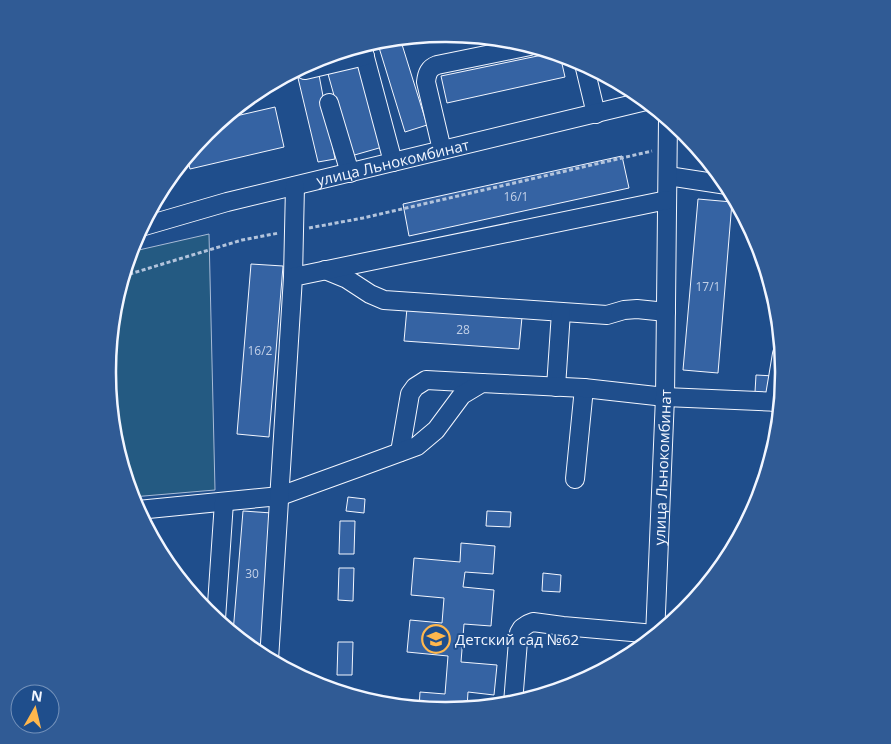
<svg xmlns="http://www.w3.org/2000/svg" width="891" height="744" viewBox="0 0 891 744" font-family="'Open Sans',sans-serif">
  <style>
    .green { fill: #245a82; stroke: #a8bbd7 }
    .building { fill: #3563a3; stroke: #f2f6ff }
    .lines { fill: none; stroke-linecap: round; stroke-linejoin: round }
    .minor-casing { stroke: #f2f6ff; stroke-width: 20 }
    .path { stroke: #b3c4dc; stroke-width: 3; stroke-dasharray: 4 2.5; stroke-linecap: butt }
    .minor { stroke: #1f4e8c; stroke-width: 18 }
    .labels { text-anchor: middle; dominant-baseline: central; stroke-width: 4; stroke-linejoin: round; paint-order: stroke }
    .number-label { font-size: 12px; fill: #c3d1e8 }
    .street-label { font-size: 15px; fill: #f2f6ff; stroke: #1f4e8c }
    .poi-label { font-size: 15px; fill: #f2f6ff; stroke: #1f4e8c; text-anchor: start }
    .rim { fill: none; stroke: #f2f6ff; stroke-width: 2.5 }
  </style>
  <rect width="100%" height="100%" fill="#1f4e8c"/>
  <path class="green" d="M209 234 215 490 132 497 114 438 107 372 114 306 130 252Z"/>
  <path class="building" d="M400 38 427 125 405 132 377 41Z
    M552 53 560 55 565 77 447 103 441 76Z
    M356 66 365 71 386 146 351 156 328 74Z
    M319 75 335 159 318 162 298 78Z
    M275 107 284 147 190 169 187 156 207 133 223 119Z
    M622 156 629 188 409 236 403 204Z
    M698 199 732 202 718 373 683 370Z
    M251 264 283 266 269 437 237 434Z
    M407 308 522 317 519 349 404 341Z
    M756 375 774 376 773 393 755 392Z
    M348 497 365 499 364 513 346 511Z
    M243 511 272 513 260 654 233 633Z
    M487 511 511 512 510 527 486 526Z
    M340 521H355L354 554H339Z
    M461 543 495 546 493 574 465 572 463 587 494 590 491 626 464 624 461 662 497 665 494 695 468 692 467 708 445 710 419 708 420 692 445 694 448 656 407 652 410 620 442 623 444 598 411 595 414 558 460 562Z
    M339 568H354L353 601 338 600Z
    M543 573 561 575 560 592 542 591Z
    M338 642H353L352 675H337Z
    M335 689 350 690V695L335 690Z"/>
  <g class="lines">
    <defs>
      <g id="minor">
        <path d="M362 46 393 162"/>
        <path d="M584 64 596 114"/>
        <path d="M305 70 365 56"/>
        <path d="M329 103 350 173"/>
        <path d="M442 150 426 82C427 73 429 68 437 65L530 46"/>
        <path d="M668 176 727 185"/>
        <path id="s1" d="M141 227 227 202 646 101"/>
        <path d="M325 270 347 279 370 294 384 300 607 315 624 310 637 309 666 312"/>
        <path d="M293 277 295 186"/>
        <path d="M556 387 561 312"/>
        <path d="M774 402 782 354"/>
        <path d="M400 452 410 394 415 387 426 380 482 383"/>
        <path d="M575 479 584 388"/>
        <path d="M138 510 280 496 360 467 417 446 436 430 462 395 482 383 584 388 665 397 781 402"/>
        <path d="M216 619 224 502"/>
        <path id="s2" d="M655 636 665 397 668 119"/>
        <path d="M269 660 293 277 667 200"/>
        <path d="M513 703 518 641 519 633 522 628 528 624 533 622 563 626 655 634"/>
      </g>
    </defs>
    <use href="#minor" class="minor-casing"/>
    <path class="path" d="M309 228 363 218 652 151
      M123 276 242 240 279 233"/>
    <use href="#minor" class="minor"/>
  </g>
  <defs>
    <symbol id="school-ring" viewBox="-11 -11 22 22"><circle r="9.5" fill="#1f4e8c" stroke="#ffb74d" stroke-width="1.5"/><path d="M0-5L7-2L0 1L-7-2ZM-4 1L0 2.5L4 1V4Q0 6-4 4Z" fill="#ffb74d"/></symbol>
  </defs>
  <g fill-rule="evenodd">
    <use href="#school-ring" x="420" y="623" width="32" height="32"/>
  </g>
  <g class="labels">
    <g class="number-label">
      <text x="516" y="196">16/1</text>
      <text x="708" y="286">17/1</text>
      <text x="463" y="329">28</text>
      <text x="260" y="350">16/2</text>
      <text x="252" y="573">30</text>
    </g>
    <g class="street-label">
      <text stroke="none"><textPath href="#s1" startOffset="260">улица Льнокомбинат</textPath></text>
      <text stroke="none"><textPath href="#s2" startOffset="169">улица Льнокомбинат</textPath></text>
    </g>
    <g class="poi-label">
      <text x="455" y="639">Детский сад №62</text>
    </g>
  </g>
  <path d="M0 0H891V744H0ZM445 42H446A329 329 0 0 1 775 371V373A329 329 0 0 1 446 702H445A329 329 0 0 1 116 373V371A329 329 0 0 1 445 42Z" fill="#305b95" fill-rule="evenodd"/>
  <path class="rim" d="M445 42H446A329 329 0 0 1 775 371V373A329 329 0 0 1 446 702H445A329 329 0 0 1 116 373V371A329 329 0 0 1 445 42Z"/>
  <g transform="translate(35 709) rotate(8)"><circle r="24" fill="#1f4e8c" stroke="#7391ba"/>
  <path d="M0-4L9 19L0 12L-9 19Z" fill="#ffb74d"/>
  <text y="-8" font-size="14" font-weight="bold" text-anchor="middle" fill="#f2f6ff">N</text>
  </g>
</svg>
